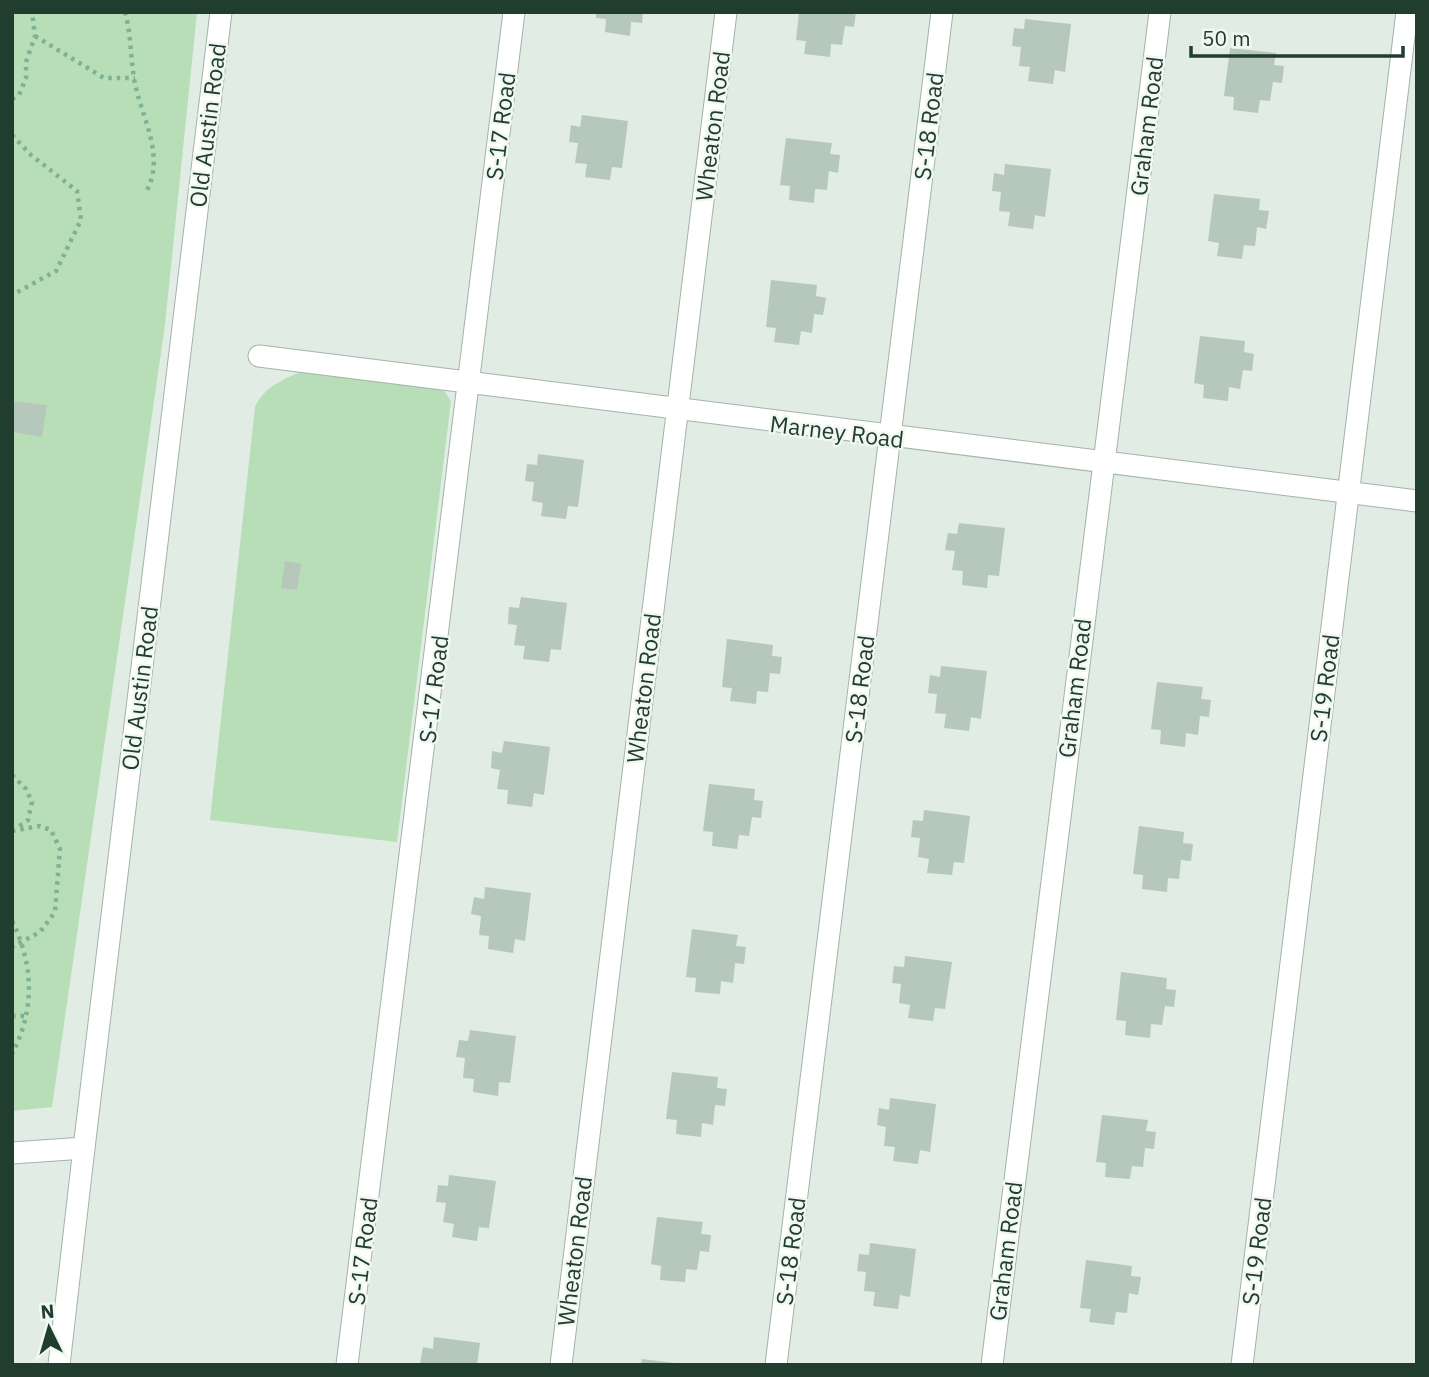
<svg xmlns="http://www.w3.org/2000/svg" width="1429" height="1377" viewBox="0 0 1429 1377" font-family="'IBM Plex Sans',sans-serif">
  <style>
    .green { fill: #b8deb8 }
    .building { fill: #b6c7bc }
    .lines { fill: none; stroke-linecap: round; stroke-linejoin: round }
    .minor-casing { stroke: #a3b4aa; stroke-width: 23 }
    .tertiary-casing { stroke: #a3b4aa; stroke-width: 23 }
    .path { stroke: #7fb194; stroke-width: 4.5; stroke-dasharray: 3.5 5; stroke-linecap: butt }
    .minor { stroke: #fff; stroke-width: 21 }
    .tertiary { stroke: #fff; stroke-width: 21 }
    .labels { text-anchor: middle; dominant-baseline: central; stroke-width: 5; stroke-linejoin: round; paint-order: stroke }
    .street-label { font-size: 23px; fill: #203d2e; stroke: #f1f8f3 }
  </style>
  <rect width="100%" height="100%" fill="#e0ece4"/>
  <path class="green" d="M12 12H197L165 325 52 1107 12 1111Z
    M311 369 434 387 445 392 451 401 397 842 210 820 255 407C264 386 290 375 311 369Z"/>
  <path class="building" d="M596 12H643L642 23 631 22 630 36 605 32 606 19 596 18Z
    M799 12H856L854 27 845 26 842 45 831 44 830 57 804 54 806 41 796 40Z
    M1025 19 1071 24 1065 72 1055 70 1053 84 1028 81 1030 67 1019 66 1021 47 1012 46 1014 28 1024 29Z
    M1230 48 1276 53 1274 65 1284 66 1282 83 1273 82 1270 101 1260 100 1258 113 1233 110 1234 97 1224 96Z
    M582 115 628 121 622 168 612 167 610 180 585 177 587 164 575 163 578 143 569 142 571 125 580 127Z
    M786 138 832 143 830 154 840 155 838 173 829 171 827 190 815 189 814 203 789 200 790 186 780 185Z
    M1005 164 1051 169 1045 217 1035 215 1033 229 1008 226 1010 212 999 211 1001 192 992 191 994 173 1004 175Z
    M1214 194 1260 199 1259 210 1269 211 1266 229 1257 227 1255 246 1244 245 1242 259 1217 256 1219 243 1208 241Z
    M771 280 817 285 816 296 826 298 823 315 814 314 812 333 801 331 799 345 774 342 776 328 766 327Z
    M1200 336 1245 341 1244 352 1254 354 1252 371 1243 370 1240 389 1229 387 1228 401 1203 398 1204 385 1194 383Z
    M12 401 47 405 42 437 12 432Z
    M538 454 584 460 578 507 568 506 566 519 541 516 543 503 532 501 534 482 525 481 527 464 537 465Z
    M959 523 1005 528 999 576 988 575 987 588 962 585 963 571 952 570 955 551 945 550 948 533 957 534Z
    M285 561 301 564 297 590 281 588Z
    M521 597 567 603 561 650 551 649 549 662 523 659 525 646 514 645 517 625 508 624 509 607 519 608Z
    M727 639 773 645 772 656 782 657 780 674 770 673 768 692 757 691 756 704 730 701 732 688 722 687Z
    M941 666 987 671 981 719 971 717 969 731 944 728 946 714 935 713 937 694 928 693 930 675 940 677Z
    M1157 682 1203 687 1201 699 1211 700 1209 717 1200 716 1198 735 1186 733 1185 747 1160 744 1161 730 1151 729Z
    M504 741 550 747 544 795 534 793 532 807 507 804 508 790 497 789 500 770 491 768 492 751 502 753Z
    M709 784 755 789 754 800 763 801 761 818 752 817 749 836 739 835 737 849 712 846 713 832 703 831Z
    M924 810 970 816 964 863 954 862 952 875 927 873 929 859 918 857 920 838 911 837 913 820 923 821Z
    M1139 826 1184 832 1183 843 1193 844 1191 861 1181 860 1179 879 1168 878 1167 892 1142 889 1143 875 1133 874Z
    M485 887 531 893 525 941 515 939 513 953 488 949 489 936 479 935 481 916 471 914 474 897 484 899Z
    M692 929 738 935 736 946 746 947 744 964 735 963 733 983 721 981 720 994 695 992 696 978 686 977Z
    M905 956 952 962 945 1009 935 1008 933 1021 908 1018 910 1005 899 1003 901 984 892 983 894 966 904 967Z
    M1121 972 1167 978 1166 989 1176 990 1174 1007 1165 1006 1162 1025 1151 1024 1150 1038 1125 1035 1126 1021 1116 1020Z
    M470 1030 516 1036 510 1083 499 1082 498 1096 473 1092 474 1079 463 1078 465 1058 456 1057 459 1040 468 1041Z
    M672 1072 718 1077 717 1088 727 1089 725 1106 715 1105 713 1125 702 1123 701 1137 676 1134 677 1120 666 1119Z
    M890 1098 936 1104 930 1152 920 1150 918 1164 893 1161 895 1147 884 1146 886 1127 877 1125 879 1108 889 1110Z
    M1102 1115 1148 1120 1146 1131 1156 1132 1154 1149 1145 1148 1143 1167 1132 1166 1130 1179 1105 1177 1106 1163 1096 1162Z
    M449 1175 496 1181 489 1228 479 1227 477 1241 452 1237 454 1224 443 1222 446 1203 436 1202 438 1185 448 1186Z
    M657 1217 703 1222 701 1234 711 1235 709 1252 700 1251 697 1270 686 1269 685 1282 660 1280 661 1266 651 1264Z
    M870 1243 916 1249 910 1297 900 1295 898 1309 873 1306 875 1292 864 1291 866 1272 857 1271 859 1254 869 1255Z
    M1086 1260 1132 1266 1131 1276 1141 1277 1138 1295 1129 1293 1127 1313 1116 1312 1114 1325 1089 1322 1091 1309 1080 1308Z
    M434 1337 480 1343 477 1365 420 1364 423 1347 433 1349Z
    M642 1359 675 1363V1365H641Z"/>
  <g class="lines">
    <defs>
      <path id="minor" d="M259 356 1417 501
        M59 1365 84 1148
        M347 1365 514 12
        M561 1365 726 12
        M776 1365 942 12
        M992 1365 1160 12
        M1242 1365 1407 12"/>
      <path id="tertiary" d="M12 1153 84 1148 221 12"/>
    </defs>
    <use href="#minor" class="minor-casing"/>
    <use href="#tertiary" class="tertiary-casing"/>
    <path class="path" d="M125 12C132 37 130 63 136 88 144 122 165 158 146 192
      M35 36 104 78H135
      M12 99 19 95 26 78V62L35 36 32 12
      M12 135 31 155 77 191 81 220 56 271 12 295
      M12 775 26 789 32 802 28 820 18 827
      M12 831 40 826 51 830 60 849 55 912 40 932 12 947
      M12 921C34 965 35 1010 12 1054
      M12 1016H25"/>
    <use href="#minor" class="minor"/>
    <use href="#tertiary" class="tertiary"/>
  </g>
  <g class="labels">
    <g class="street-label">
      <text transform="translate(207 125) rotate(-83)">Old Austin Road</text>
      <text transform="translate(500 126) rotate(-83)">S-17 Road</text>
      <text transform="translate(712 126) rotate(-83)">Wheaton Road</text>
      <text transform="translate(928 126) rotate(-83)">S-18 Road</text>
      <text transform="translate(1146 126) rotate(-83)">Graham Road</text>
      <text transform="translate(837 431) rotate(7)">Marney Road</text>
      <text transform="translate(139 688) rotate(-83)">Old Austin Road</text>
      <text transform="translate(643 688) rotate(-83)">Wheaton Road</text>
      <text transform="translate(1074 688) rotate(-83)">Graham Road</text>
      <text transform="translate(1324 688) rotate(-83)">S-19 Road</text>
      <text transform="translate(433 689) rotate(-83)">S-17 Road</text>
      <text transform="translate(859 689) rotate(-83)">S-18 Road</text>
      <text transform="translate(362 1251) rotate(-83)">S-17 Road</text>
      <text transform="translate(574 1251) rotate(-83)">Wheaton Road</text>
      <text transform="translate(790 1251) rotate(-83)">S-18 Road</text>
      <text transform="translate(1005 1251) rotate(-83)">Graham Road</text>
      <text transform="translate(1256 1251) rotate(-83)">S-19 Road</text>
    </g>
  </g>
  <rect width="1429" height="1377" fill="none" stroke="#203d2e" stroke-width="28"/>
  <g transform="translate(49 1328) rotate(355)" stroke="#f1f8f3" stroke-width="5" paint-order="stroke">
  <path d="M0-5L12 26L0 18L-12 26Z" fill="#203d2e"/>
  <text y="-10" font-size="19" font-weight="bold" text-anchor="middle" fill="#203d2e">N</text>
  </g>
  <path d="M1191 46v10h212v-10" fill="none" stroke="#203d2e" stroke-width="3.5"/>
  <text x="1202" y="46" font-size="21" fill="#203d2e" stroke="#f1f8f3" stroke-width="5" paint-order="stroke">50 m</text>
</svg>
